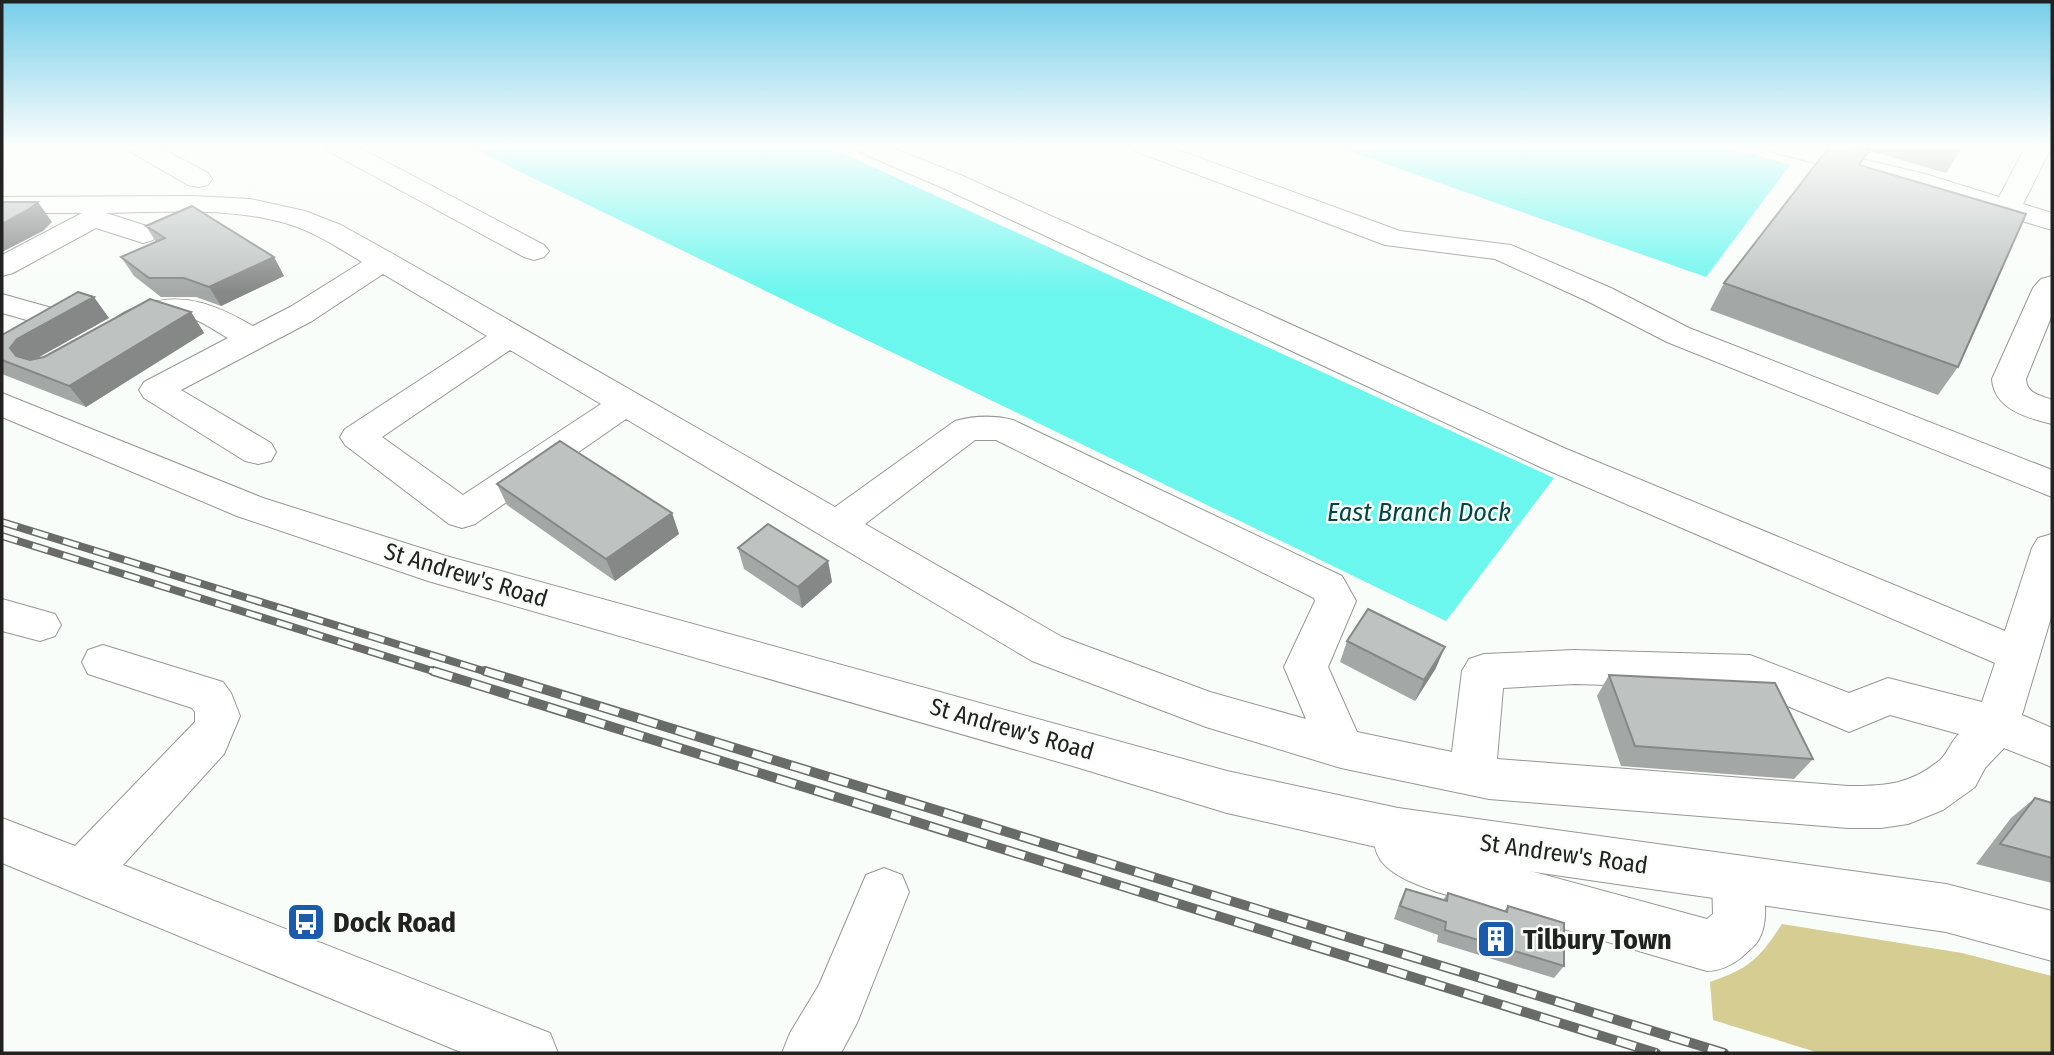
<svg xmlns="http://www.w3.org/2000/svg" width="2054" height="1055" viewBox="0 0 2054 1055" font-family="'Fira Sans Condensed',sans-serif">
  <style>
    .green { fill: #d5cd91 }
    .water { fill: #6bf6ee }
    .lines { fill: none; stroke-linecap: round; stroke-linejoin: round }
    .minor-casing { stroke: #949794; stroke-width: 2 }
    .highway-casing { stroke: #949794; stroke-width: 2 }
    .minor { fill: #fff; fill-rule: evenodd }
    .highway { fill: #fff; fill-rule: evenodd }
    .rail-far1-casing { stroke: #696b69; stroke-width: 8 }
    .rail-casing { stroke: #696b69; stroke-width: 10 }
    .rail-far1 { stroke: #f9fdf9; stroke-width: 5; stroke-dasharray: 16; stroke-linecap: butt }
    .rail { stroke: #f9fdf9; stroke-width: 7; stroke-dasharray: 20; stroke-linecap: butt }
    .wall { fill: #a3a8a6 }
    .shaded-wall { fill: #858887 }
    .building { fill: #bec3c1; stroke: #858887; stroke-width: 2 }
    .labels { text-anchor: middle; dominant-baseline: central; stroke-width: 5; stroke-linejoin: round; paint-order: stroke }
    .street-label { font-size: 24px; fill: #212221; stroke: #f9fdf9 }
    .water-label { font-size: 26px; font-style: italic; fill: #014643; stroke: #f9fdf9 }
    .near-poi-label { font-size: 28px; font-weight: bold; fill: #212221; stroke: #f9fdf9; text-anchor: start }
  </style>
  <rect width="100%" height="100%" fill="#f9fdf9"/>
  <path class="green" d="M1782 924 1962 953 2052 976V1053H1819L1713 1020 1710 982C1750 968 1759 959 1782 924Z"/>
  <path class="water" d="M467 146H827L1554 478 1446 621Z
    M1335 146H1726L1790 165 1706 277Z"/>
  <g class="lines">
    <defs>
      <path id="minor" d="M125 146H157L208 173 212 179 208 185 198 187 188 185 129 151Z
        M324 146H356L544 245 549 251 544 257 534 260 524 257 328 151Z
        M853 146H888L963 176 1564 448 2005 631 2032 548 2038 538 2052 534V614L2022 715 2052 728V767L2004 748 1985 768 1975 787 1943 810 1908 824 1881 828H1848L1489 799 1341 768 1206 727 1032 661 626 419 475 524 462 528 449 524 345 445 340 437 345 429 487 336 383 274 312 321 181 390 271 443 276 452 271 461 258 464 245 461 144 398 139 390 144 382 228 338C213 330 196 316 178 316 154 316 139 338 115 332L110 325C117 314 131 309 143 305 184 291 216 305 253 326L290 307 362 262C337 247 313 231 285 223 228 207 165 212 106 213L153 228 157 234 153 240 143 243 96 228 13 273 2 276V255L82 213H2V197L193 196 250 199 305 211 341 225 395 255 835 507 955 421C973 416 994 415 1013 420L1342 576 1356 601 1328 667 1357 732 1452 752 1462 671 1469 659 1484 654 1574 650 1750 655 1849 693 1888 678 1982 702 1995 663 1538 466 943 188 857 151ZM510 350 601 404 463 495 382 437ZM975 440H996L1314 598 1315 601 1284 667 1306 719 1210 692 1062 637 865 524ZM1574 684 1747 689 1849 732 1890 715 1959 734C1951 741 1948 753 1940 760 1910 785 1885 786 1848 786L1497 759 1503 688Z
        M1131 146H1167L1400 231 1511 245 1611 288 1689 328 2052 470V497L1667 342 1589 302 1495 259 1385 245 1135 151Z
        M1764 146H1807L1925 174 1999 197 2026 146H2052L2023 204 2052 213V230L1905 186 1768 151Z
        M2052 276V315L2026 379C2027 394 2040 395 2052 400V424C2027 418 1994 409 1992 379L2033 288 2041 279Z
        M2 294 66 312 71 319 66 326 55 328 2 313Z
        M2 599 55 614 61 625 55 636 40 641 2 631Z
        M103 645 223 682 231 693 240 716 224 754 123 865 550 1033 558 1053H463L2 863V818L75 846 195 722V712L192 708 88 674 82 662 88 650Z
        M1398 808 1415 814 1423 837 1438 846 1707 919 1713 914 1712 878 1719 861 1737 855 1755 861C1764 883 1771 920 1758 941 1754 947 1747 952 1742 957 1732 965 1720 971 1707 971L1437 892C1399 878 1358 864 1381 814Z
        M884 868 902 875 909 892 857 1023 841 1053H782L790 1033 819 985 866 875Z"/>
      <path id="highway" d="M2 393 263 498 446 556 1227 771 1398 808 1946 884 2052 911V961L1946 932 1398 852 1227 813 1076 767 428 581 237 516 2 417Z"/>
    </defs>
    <use href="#minor" class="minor-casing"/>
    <use href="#highway" class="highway-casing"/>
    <use href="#minor" class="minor"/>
    <use href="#highway" class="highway"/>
    <defs>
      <path id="rail-far1" d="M2 522 490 673
        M2 536 439 673"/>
      <path id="rail" d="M433 671 1656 1053
        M485 671 1724 1053"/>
    </defs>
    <use href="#rail-far1" class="rail-far1-casing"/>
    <use href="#rail" class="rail-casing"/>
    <use href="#rail-far1" class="rail-far1"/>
    <use href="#rail" class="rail"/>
  </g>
  <path class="wall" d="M1817 146H1963L1946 173 1871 151 1866 157H1865L1860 165 1958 367 1938 395 1710 310 1724 283 1828 148Z
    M146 226 274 257 284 276 221 306 196 297H161L134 276 121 257 156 242Z
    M191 312 204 333 86 407 2 374V335L109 318 34 359Z
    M497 484 672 513 679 534 615 581 507 505Z
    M738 548 828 561 832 582 802 608 744 569Z
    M1347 641 1436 668 1415 701 1340 662Z
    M1609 675 1813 759 1794 779 1621 766 1597 696Z
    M2035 798 2052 803V883L1976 864 2011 818Z
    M1406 889 1443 900 1448 893 1504 911 1508 906 1564 966 1554 978 1437 942 1438 935 1394 919 1400 901Z"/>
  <path class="shaded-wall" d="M38 202 52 222 43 231 2 252V224Z
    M274 257 284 276 221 306 209 287Z
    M94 297 109 318 34 360 27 369 16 356 10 348 17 339Z
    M191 312 204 333 86 407 69 386Z
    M672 513 679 534 615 581 606 559Z
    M828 561 832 582 802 608 798 587Z
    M1445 647 1436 668 1415 701 1424 680Z"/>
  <path class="building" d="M1830 146H1849L1869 150 1859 165 2026 214 1958 367 1724 283Z
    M2 202H38L28 210 2 224Z
    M192 206 274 257 209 287 184 278H149L121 257 165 238 146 226Z
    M78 292 94 297 17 339 10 348 16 356 30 360 44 357 150 299 191 312 69 386 2 360V335Z
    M560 441 672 513 606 559 497 484Z
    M768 524 828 561 798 587 738 548Z
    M1368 609 1445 647 1424 680 1347 641Z
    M1609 675 1775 683 1813 759 1635 746Z
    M2035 798 2052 803V858L2000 844Z
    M1406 889 1447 901 1448 893 1507 912 1508 906 1564 923V966L1445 930 1446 922 1400 906Z"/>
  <linearGradient id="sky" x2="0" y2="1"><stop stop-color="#76ceea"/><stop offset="0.5" stop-color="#fcfefc"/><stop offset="1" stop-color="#fcfefc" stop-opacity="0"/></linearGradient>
  <rect width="2054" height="293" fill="url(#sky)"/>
  <defs>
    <symbol id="bus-square" viewBox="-11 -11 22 22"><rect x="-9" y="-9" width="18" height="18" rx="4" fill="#1a5bac" stroke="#f9fdf9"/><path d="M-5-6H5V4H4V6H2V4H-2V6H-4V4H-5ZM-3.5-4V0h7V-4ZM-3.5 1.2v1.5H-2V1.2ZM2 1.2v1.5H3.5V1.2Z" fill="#fff"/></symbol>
    <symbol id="building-square" viewBox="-11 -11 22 22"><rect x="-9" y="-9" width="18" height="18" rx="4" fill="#1a5bac" stroke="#f9fdf9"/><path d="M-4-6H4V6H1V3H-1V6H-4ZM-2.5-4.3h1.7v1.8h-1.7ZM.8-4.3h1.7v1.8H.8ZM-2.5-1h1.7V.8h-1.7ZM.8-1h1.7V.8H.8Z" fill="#fff"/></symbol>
  </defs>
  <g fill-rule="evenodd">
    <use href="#bus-square" x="284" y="900" width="44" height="44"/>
    <use href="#building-square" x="1474" y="917" width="44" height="44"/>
  </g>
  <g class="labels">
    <g class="street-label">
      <text transform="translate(466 575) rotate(17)">St Andrew's Road</text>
      <text transform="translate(1012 729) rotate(16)">St Andrew's Road</text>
      <text transform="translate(1564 854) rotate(8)">St Andrew's Road</text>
    </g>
    <g class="water-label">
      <text x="1419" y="512">East Branch Dock</text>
    </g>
    <g class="near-poi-label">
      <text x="333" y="922">Dock Road</text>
      <text x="1523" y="939">Tilbury Town</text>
    </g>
  </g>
  <rect width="2054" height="1055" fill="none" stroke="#212221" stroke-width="7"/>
</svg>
